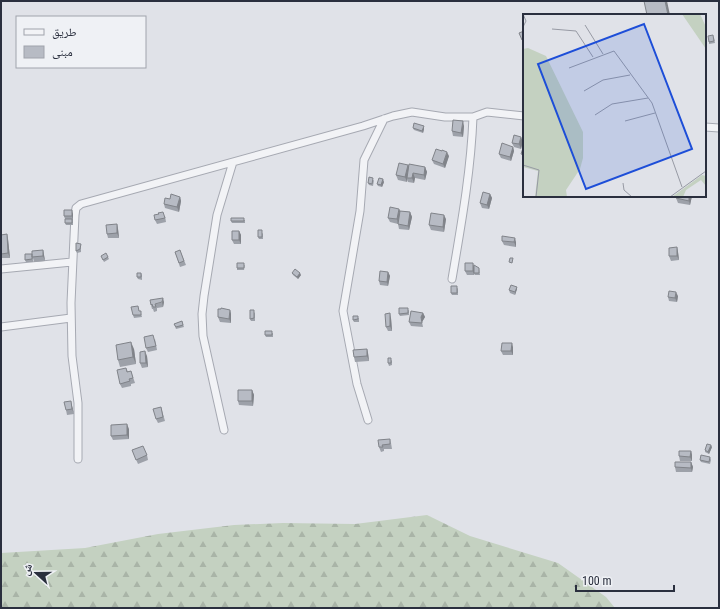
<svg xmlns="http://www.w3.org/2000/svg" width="720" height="609" viewBox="0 0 720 609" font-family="'Roboto Condensed','Noto Naskh Arabic',sans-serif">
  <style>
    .forest { fill: url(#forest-firs) }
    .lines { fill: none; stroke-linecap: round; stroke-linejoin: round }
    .minor-casing { stroke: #a6a9b2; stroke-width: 9 }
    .minor { stroke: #f2f3f6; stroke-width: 7 }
    .wall { fill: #9da1a9 }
    .shaded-wall { fill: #808389 }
    .building { fill: #b7bbc4; stroke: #808389 }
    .inset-road { fill: none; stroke: #979aa4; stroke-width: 1 }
    .view { fill: #1d4ed8; fill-opacity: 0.15; stroke: #1d4ed8; stroke-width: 2 }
    .inset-edge { fill: none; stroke: #2a2f3e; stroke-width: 2 }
  </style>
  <defs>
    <pattern id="forest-firs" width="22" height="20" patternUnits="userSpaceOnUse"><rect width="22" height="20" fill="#c4d1c1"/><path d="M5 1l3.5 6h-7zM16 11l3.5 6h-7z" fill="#a9b4a7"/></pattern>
  </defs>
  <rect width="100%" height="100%" fill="#e0e2e8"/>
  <path class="forest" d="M427 515 470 536 558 563 606 597 615 608H1V553L85 548 158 534 234 525 283 523 355 524Z"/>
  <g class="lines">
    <defs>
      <path id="minor" d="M705 127 719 128
        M1 269 72 262
        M452 279C461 226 471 171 473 117
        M1 327 71 318
        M368 420 357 384 343 311 360 211 364 160 384 119
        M224 430 203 336 202 314 204 296 217 215 233 162
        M78 459V403L72 356 71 303 75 215 76 208 81 204 363 126 393 116 412 112 445 117H473L487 112 524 116"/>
    </defs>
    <use href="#minor" class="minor-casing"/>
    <use href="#minor" class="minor"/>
  </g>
  <path class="wall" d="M714 38 715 43 709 44V42Z
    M464 126 463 137 453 136 452 131Z
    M413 128 424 129 423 133 414 130Z
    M523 141 521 149 514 147 512 143Z
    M513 147 514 151 511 161 501 158 499 154Z
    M449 156 445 168 434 164 432 160Z
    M408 165 409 166 425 167 427 172 425 180 415 178 414 183 408 182 407 180V182L398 180 396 175Z
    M374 180 373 186 369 185 368 183Z
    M384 182 382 187 378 186 377 184Z
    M490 194 492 198 489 209 482 208 480 203Z
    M692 196 690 205 678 203 676 198Z
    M180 197 181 201 179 212 165 208 164 204 170 199Z
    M399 209 400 211 410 212 412 217 409 230 399 229 398 224 390 222 388 218Z
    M73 214V225H66L65 223V219L64 216Z
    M165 216 166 222 157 224 155 220Z
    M446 219 444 232 431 230 429 225Z
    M245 220V223H232L231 221Z
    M117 224 118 229 119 238H108L107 234Z
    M239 231 241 235V244H234L232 240Z
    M263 233V239H259L258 237Z
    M7 234 8 239 10 258H1V235Z
    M502 241 516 242V247L504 245Z
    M81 244V252L77 253 76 251Z
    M677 247 678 252 679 260 671 261 669 256Z
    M43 250 44 255 45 261 34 262 33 258V262H26L25 260Z
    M180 250 186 265 180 267 175 252Z
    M101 256 108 257 109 259 104 262Z
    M245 265 244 270H237V268Z
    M474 267 479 268 480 275H475L474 274V275H467L465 271Z
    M388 272 390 276 388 286 380 285 379 281Z
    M141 273 142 275V280L138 279 137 277Z
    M292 273 301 275 298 279 293 275Z
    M517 287V289L515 295 510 293 509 290Z
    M458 288V295H452L451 293Z
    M678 296 677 302 669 301 668 297Z
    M164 302 163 307 157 308V311L154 312 153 309H152L151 305Z
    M139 309V311H141V313L142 317 134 318 133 315Z
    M230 310 231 314V323L220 322 218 317Z
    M409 310V315L400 316 399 314Z
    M255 312V321H251L250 319Z
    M423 313 425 317 422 322 423 327 411 326 409 322Z
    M359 318V322H354L353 320Z
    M391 318 392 331H388L386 327Z
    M182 321 184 327 176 329 174 324Z
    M273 333V337H266L265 335Z
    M155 339 157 350 148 352 146 348Z
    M513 347V355H503L501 351Z
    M134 349 136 364 120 367 118 360Z
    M367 349 368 353 369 361 355 362 354 357Z
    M147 356 148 367 142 368 140 363Z
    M392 360V365L389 366 388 363Z
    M126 368 128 372 131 371 135 383 131 384V386L122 388 120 384Z
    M252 390 254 395 253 406 239 405 238 401Z
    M72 406 74 414 67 415 66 410Z
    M161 407 165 421 158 423 156 419Z
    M129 429V439L113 440 111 436Z
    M390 439 391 443 392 449H384V451L381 452 379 447Z
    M712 447 709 454 705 452V450Z
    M132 450 147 455 148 460 138 464Z
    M691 451 692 455V461H680L679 456Z
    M710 457 711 460 710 464 701 462 700 460Z
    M691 462 693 467 692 472H676L675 467Z"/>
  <path class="shaded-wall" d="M665 1H667L670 15H668Z
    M463 121 464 126 463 137 461 133Z
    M424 126V129L423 133 422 131Z
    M521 137 523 141 521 149 519 144Z
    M513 147 514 151 511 161 510 157Z
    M447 152 449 156 445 168 443 164Z
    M408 165 410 169 407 178V182L405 177Z
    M425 167 427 172 425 180 424 175Z
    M413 173 415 178 414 183 412 178Z
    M383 179 384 182 382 187 381 185Z
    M490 194 492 198 489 209 487 205Z
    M689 196H692L690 205 689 201Z
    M180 197 181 201 179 212 177 207Z
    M399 209 401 213 398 224 397 219Z
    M72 210 73 214V220L72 216Z
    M410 212 412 217 409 230 408 226Z
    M444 215 446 219 444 232 443 227Z
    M117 224 118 229 119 238 117 233Z
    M239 231 241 235V244L239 240Z
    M7 234 8 239 10 258 8 253Z
    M515 238 516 242V247L514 242Z
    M677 247 678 252 679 260 677 256Z
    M43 250 44 255 45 261 43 256Z
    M473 263 474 267V275L473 271Z
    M388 272 390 276 388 286 387 282Z
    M300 273 301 275 298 279 297 277Z
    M517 287V289L515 295V292Z
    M676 292 678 296 677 302 675 298Z
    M163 298 164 302 163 307 162 302Z
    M230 310 231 314V323L229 319Z
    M390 313 391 318 392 331 390 326Z
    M423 313 425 317 422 322 423 327 421 317Z
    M131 342 134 349 136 364 133 357Z
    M512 343 513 347V355L511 351Z
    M367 349 368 353 369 361 367 356Z
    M145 351 147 356 148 367 146 363Z
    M252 390 254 395 253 406 252 401Z
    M71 401 72 406 74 414 72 409Z
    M127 424 129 429V439L127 435Z
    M711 445 712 447 709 454 708 452Z
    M691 451 692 455V461L690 457Z
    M691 462 693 467 692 472 691 468Z"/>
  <path class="building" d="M644 1H665L668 15H647Z
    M524 31V39L522 40 519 33Z
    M713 35 714 41 709 42 708 36Z
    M453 120 463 121 461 133 452 131Z
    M414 123 424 126 422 131 413 128Z
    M514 135 521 137 519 144 512 143Z
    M502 143 513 147 510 157 499 154Z
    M523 148 524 149V155L521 154Z
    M436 149 442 151V150L447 152 443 164 432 160Z
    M399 163 408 165 405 177 396 175Z
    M409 164 425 167 424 175 413 173 412 178H407Z
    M369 177 373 178 372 184 368 183Z
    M379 178 383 179 381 185 377 184Z
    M483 192 490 194 487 205 480 203Z
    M171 194 180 197 177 207 164 204 165 198 170 199Z
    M676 196H689V201L676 198Z
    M390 207 399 209 397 219 388 218Z
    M64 210H72V216H64Z
    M400 211 410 212 408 226 398 224Z
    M163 212 165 218 155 220 154 215 159 214 158 213Z
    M431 213 444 215 443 227 429 225Z
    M231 218H244V221H231Z
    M65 219H72V223H65Z
    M117 224V233L107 234 106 225Z
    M258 230H262V237H258Z
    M232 231H239V240H232Z
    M7 234 8 253 1 254V235Z
    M502 236 515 238 514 242 502 241Z
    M76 243 81 244 80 249 76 251Z
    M677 247V256H669V248Z
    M43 250V256L32 257V251Z
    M180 250 184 261 179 263 175 252Z
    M106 253 108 257 103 260 101 256Z
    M25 254H32V259L25 260Z
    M510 258H513L512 263 509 262Z
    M237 263H244V268H237Z
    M465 263H473V271H465Z
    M474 265 479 268V273H474Z
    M295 269 300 273 297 277 292 273Z
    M380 271 388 272 387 282 379 281Z
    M137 273H141V277H137Z
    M511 285 517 287 515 292 509 290Z
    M451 286H457V293H451Z
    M669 291 676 292 675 298 668 297Z
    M163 298 162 302 155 304 156 307H153L152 304 151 305 150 300Z
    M138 306 139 311H141V315H133L131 307Z
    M221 308 230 310 229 319 218 317V309H221Z
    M399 308H408V313L399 314Z
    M250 310H254V318L250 319Z
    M411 311 423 313 421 317 422 323 409 322Z
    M390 313V326L386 327 385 314Z
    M353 316H358V319L353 320Z
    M182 321 183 325 176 327 174 324Z
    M265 331H272V335H265Z
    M153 335 156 346 146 348 144 337Z
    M131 342 133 357 118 360 116 345Z
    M502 343H512L511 351H501Z
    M367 349V356L354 357 353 350Z
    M145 351 146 363H140V352Z
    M388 358H391V363H388Z
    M126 368 127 372 131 371 133 378 129 379 130 381 120 384 117 370Z
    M238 390H252V401H238Z
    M71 401 72 409 66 410 64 402Z
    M161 407 163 417 156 419 153 409Z
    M127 424V435L111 436V425Z
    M390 439V444L382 445 383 447H379L378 440Z
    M707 444 711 445 708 452 705 450Z
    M143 446 147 455 136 460 132 450Z
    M679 451H691L690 457 679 456Z
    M701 455 710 457 709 462 700 460Z
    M675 462H691V468L675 467Z"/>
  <g transform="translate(523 14)">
    <rect width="183" height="183" fill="#e0e2e8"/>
    <path d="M159 0H177L183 13V35ZM5 34 23 42 60 118V144L57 155 43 176 44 183H12L15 157 0 153V35ZM179 161 183 162V172L178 166 163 176 160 183H149Z" fill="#c4d1c1"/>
    <path class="inset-road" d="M62 11 80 40M0 13 3 7 0 0M29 15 53 17 70 43M46 54 91 37 129 89 159 173M61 77 80 66 107 61M72 101 89 90 125 84M102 107 132 99M0 151 16 156 13 183M100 169 101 176 109 183M147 183 183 157"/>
    <path class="view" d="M121 10 169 135 63 175 15 50Z"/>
    <rect width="183" height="183" class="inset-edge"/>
  </g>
  <rect width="720" height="609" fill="none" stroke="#2a2f3e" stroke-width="4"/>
  <rect x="16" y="16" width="130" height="52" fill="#eff1f5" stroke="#a0a3ac"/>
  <rect x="24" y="29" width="20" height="6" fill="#f2f3f6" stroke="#a0a3ac"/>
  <text x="52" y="36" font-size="12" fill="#2a2f3e">طريق</text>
  <rect x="24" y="46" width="20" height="12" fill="#b7bbc4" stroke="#a0a3ac"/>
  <text x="52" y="56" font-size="12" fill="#2a2f3e">مبنى</text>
  <g transform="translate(36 573) rotate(291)" stroke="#eff1f5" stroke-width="3" paint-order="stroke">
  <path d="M0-3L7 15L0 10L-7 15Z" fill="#2a2f3e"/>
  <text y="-6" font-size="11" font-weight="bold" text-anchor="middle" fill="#2a2f3e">ش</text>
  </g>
  <path d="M576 585v6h98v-6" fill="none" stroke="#2a2f3e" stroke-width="2"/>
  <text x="582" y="585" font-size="12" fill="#2a2f3e" stroke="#eff1f5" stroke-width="3" paint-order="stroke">100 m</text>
</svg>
